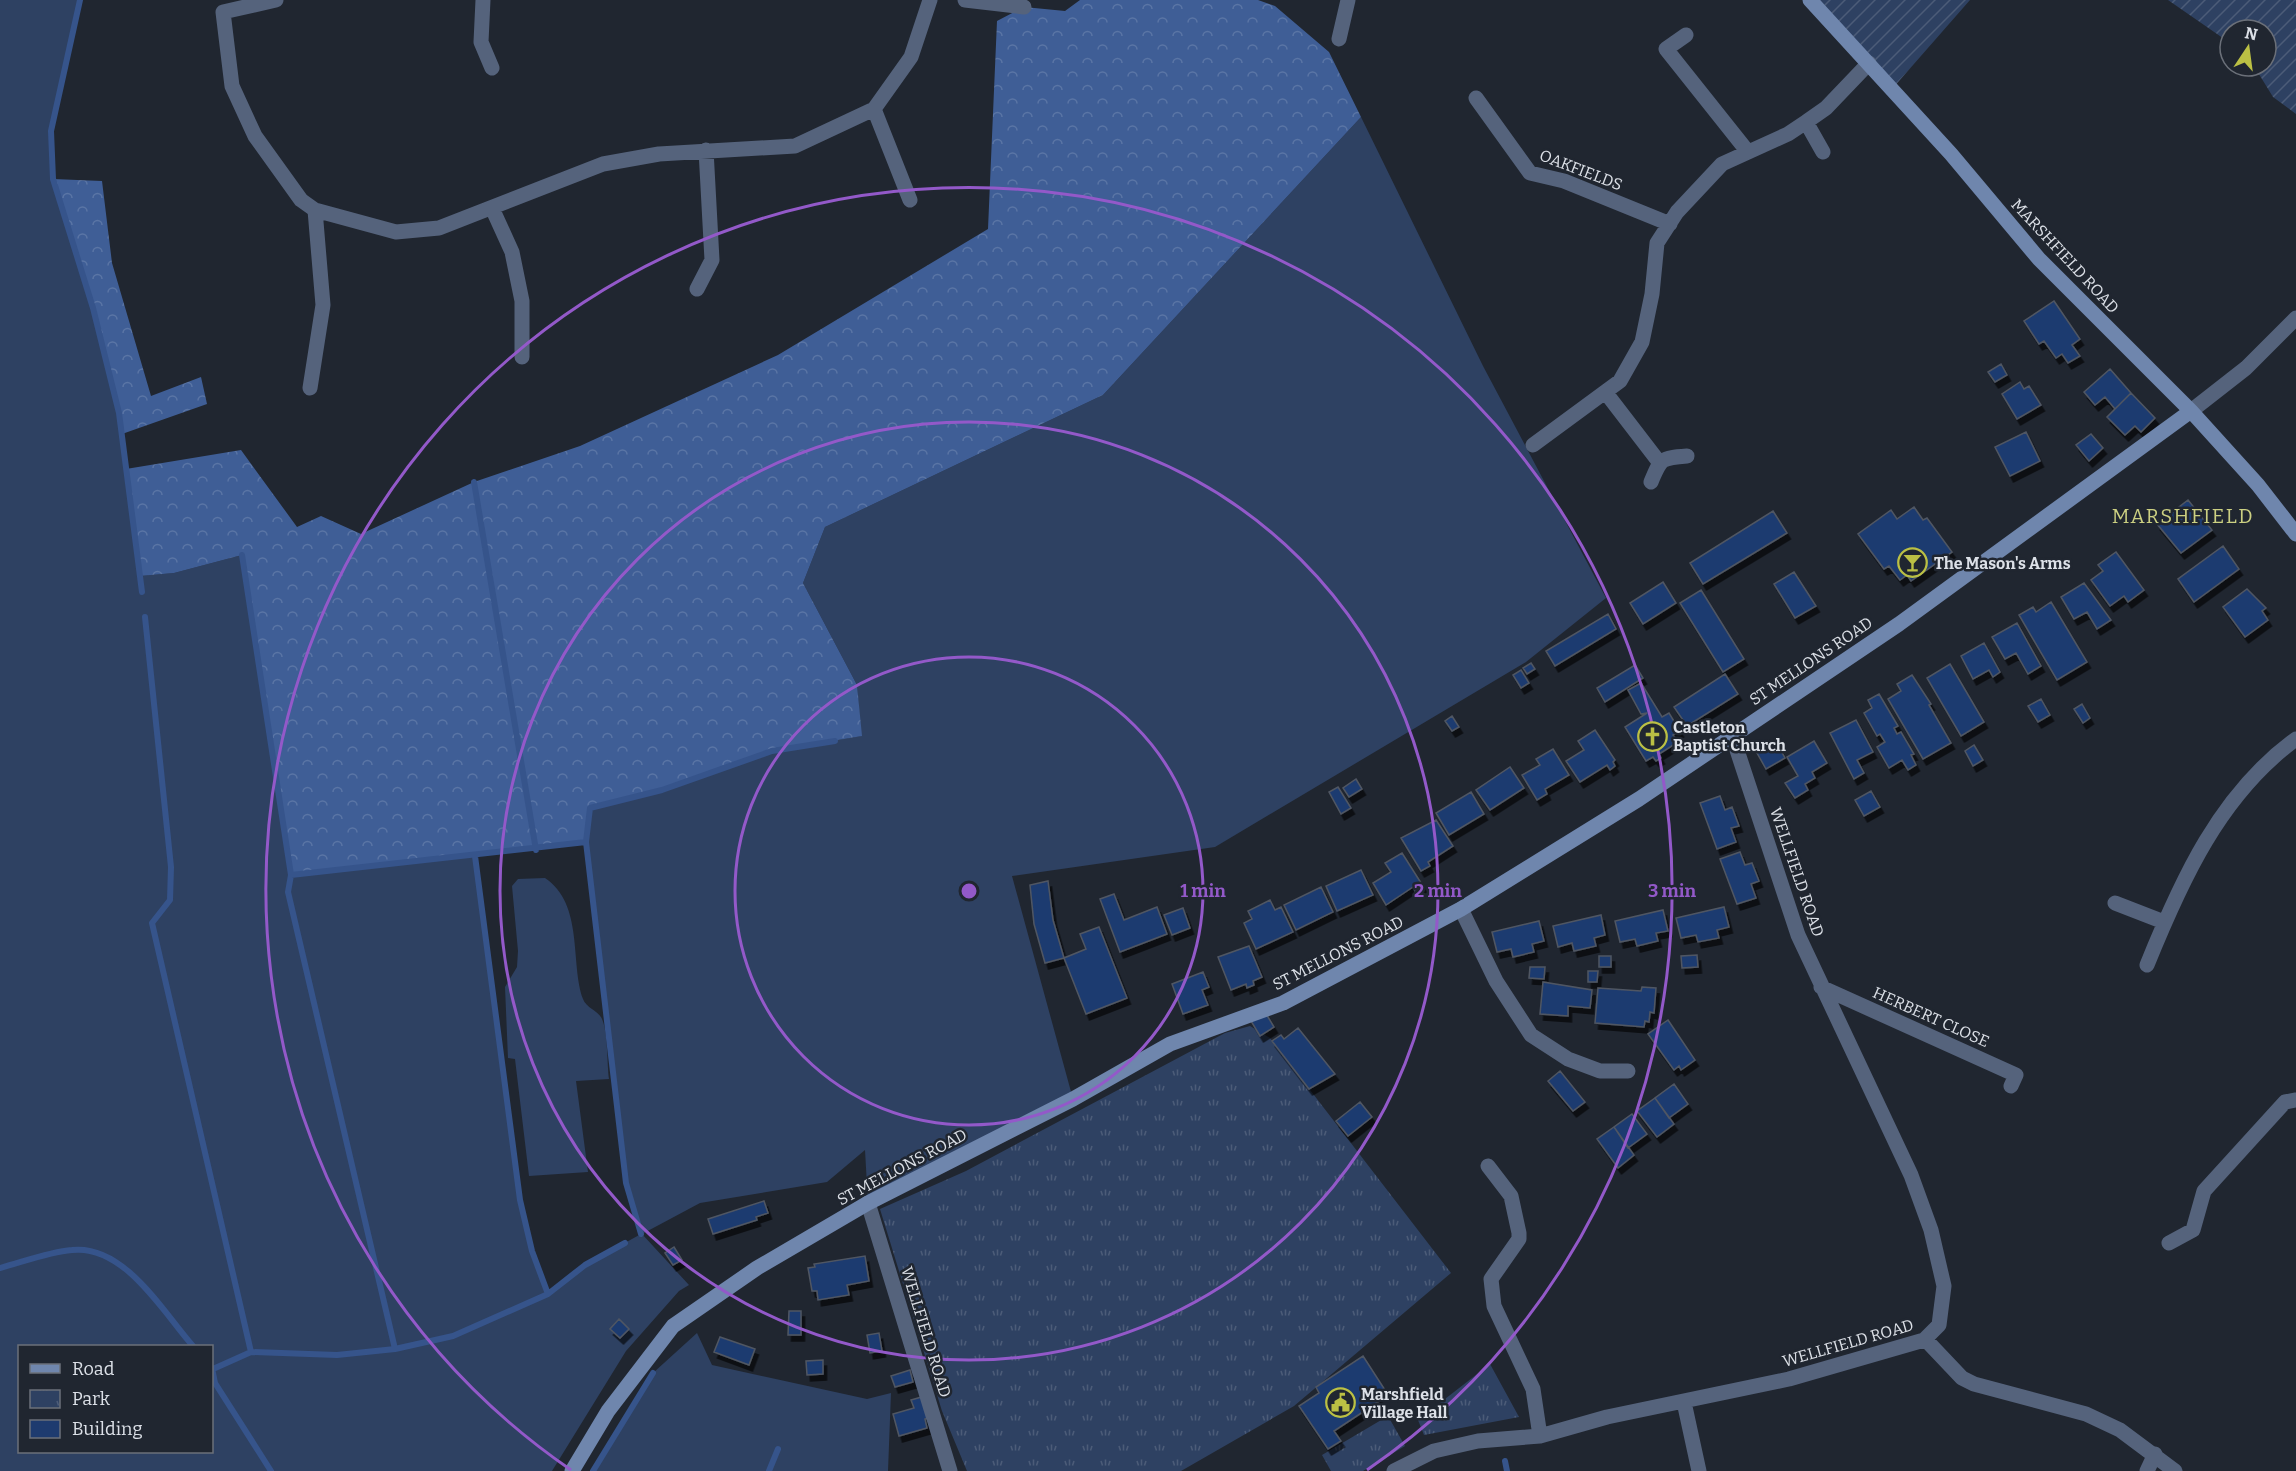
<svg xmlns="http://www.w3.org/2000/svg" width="2296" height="1471" viewBox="0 0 2296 1471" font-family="Bitter,serif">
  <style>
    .grass { fill: #2e4162; fill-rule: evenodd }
    .forest { fill: url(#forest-crowns) }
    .park { fill: url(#park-tufts) }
    .garden { fill: url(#garden-furrows) }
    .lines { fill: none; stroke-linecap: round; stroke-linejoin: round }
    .stream { stroke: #36548b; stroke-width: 6 }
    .building { fill: #1e3b6f; stroke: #505763; stroke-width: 1.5; filter: url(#shadow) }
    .street { stroke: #55637c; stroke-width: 15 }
    .secondary { stroke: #6f86ad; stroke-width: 15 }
    .ring { fill: none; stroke: #9359c9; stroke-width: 3 }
    .labels { text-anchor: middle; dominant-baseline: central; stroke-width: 5; stroke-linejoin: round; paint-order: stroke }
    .street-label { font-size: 16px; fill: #dce0e7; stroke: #202630 }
    .poi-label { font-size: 16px; font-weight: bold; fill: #dce0e7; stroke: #202630; text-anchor: start }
    .quarter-label { font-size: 20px; letter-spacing: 1.5px; fill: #ccd082; stroke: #202630 }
    .centre { fill: #9359c9; stroke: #202630; stroke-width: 3 }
    .ring-label { font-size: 18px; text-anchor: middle; font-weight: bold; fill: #9359c9; stroke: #202630; stroke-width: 5; stroke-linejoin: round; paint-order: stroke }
  </style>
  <defs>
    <pattern id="forest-crowns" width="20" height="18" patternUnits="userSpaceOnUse" patternTransform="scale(1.5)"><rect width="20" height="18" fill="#3f5e96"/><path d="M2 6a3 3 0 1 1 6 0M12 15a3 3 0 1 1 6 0" fill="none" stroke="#5a75a5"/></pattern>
    <pattern id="park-tufts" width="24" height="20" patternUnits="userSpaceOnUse" patternTransform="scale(1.5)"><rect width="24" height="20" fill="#2e4162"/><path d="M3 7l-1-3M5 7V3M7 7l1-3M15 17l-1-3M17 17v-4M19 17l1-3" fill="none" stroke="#4c5c78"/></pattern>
    <pattern id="garden-furrows" width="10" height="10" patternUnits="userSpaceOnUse" patternTransform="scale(1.5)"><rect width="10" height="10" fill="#2e4162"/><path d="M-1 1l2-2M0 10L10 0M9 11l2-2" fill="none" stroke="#4c5c78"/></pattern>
    <filter id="shadow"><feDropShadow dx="3.5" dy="6" stdDeviation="0" flood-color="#0009"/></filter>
  </defs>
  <rect width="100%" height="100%" fill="#202630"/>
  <path class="grass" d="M0 0H80L51 131 53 179 93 308 119 413 139 576 174 573 242 555 291 875 475 856 520 1200 532 1251 548 1294 585 1265 641 1234 626 1183 586 842 590 808 662 790 772 751 861 736 857 685 803 583 825 527 1103 395 1361 117 1483 366 1606 598 1526 662 1215 847 1012 876 1073 1099 868 1203 865 1150 827 1182 700 1203 642 1234 689 1285 679 1291 626 1351 552 1471H0ZM20 1346H212V1452H20Z
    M545 878C584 904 570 963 583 999 586 1008 599 1011 602 1019 608 1032 607 1064 609 1079L576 1081 588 1172 529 1176 515 1059 508 1058 505 987 517 967 518 951 512 886 518 879Z
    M697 1333 712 1365 867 1399 891 1393 888 1471H593L653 1373Z"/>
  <path class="forest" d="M1080 0H1258L1275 6 1329 52 1361 117 1103 395 825 527 803 583 857 685 862 736 772 751 662 790 590 808 586 842 291 875 242 555 174 573 140 576 126 469 241 450 297 527 321 516 361 534 474 482 580 446 778 355 988 229 997 21 1024 7 1065 11Z
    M53 179 102 181 112 263 151 396 201 377 207 404 122 434 93 308Z"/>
  <path class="park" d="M1250 1026 1270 1038 1451 1273 1294 1406 1181 1471H967L942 1411 880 1209 966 1171 1225 1033Z
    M1490 1364 1519 1417 1424 1435 1418 1420Z
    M1388 1416 1405 1446 1363 1471H1331L1322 1455Z"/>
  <path class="garden" d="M1810 0H1970L1892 89Z
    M2168 0H2296V114L2273 97 2254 66H2266V30H2230V43Z"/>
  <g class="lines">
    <path class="stream" d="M80 0 51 131 53 179 93 308 119 413 142 592
      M474 482 536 850
      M242 555 291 875 288 892 395 1349
      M145 617 171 867 170 900 152 923 251 1352
      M475 856 520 1200 532 1251 548 1294
      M291 875 586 842
      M641 1234 626 1183 586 842 590 808 662 790 772 751 835 741
      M0 1268C23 1262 48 1252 72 1250 124 1244 163 1312 193 1346
      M212 1368 215 1383 271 1471
      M213 1369 251 1352 337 1355 395 1349 453 1336 548 1294 585 1265 625 1243
      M1505 1461 1507 1471
      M593 1471 653 1373
      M769 1471 778 1449"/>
  </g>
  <path class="building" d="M2054 301 2080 339 2072 345 2080 356 2068 363 2062 354 2056 358 2044 341 2039 344 2024 321Z
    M2001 364 2007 375 1995 382 1988 372Z
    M2110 369 2131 393 2115 409 2105 397 2095 405 2084 392Z
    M2020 382 2024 389 2029 386 2041 405 2017 419 2002 394Z
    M2131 393 2155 418 2141 432 2135 426 2125 435 2107 417Z
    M2026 432 2040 461 2010 476 1995 447Z
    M2091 434 2103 448 2089 461 2076 445Z
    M2188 500 2212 530 2181 553 2157 524Z
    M1914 507 1923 520 1927 518 1952 552 1911 581 1907 575 1900 580 1889 566 1884 569 1858 534 1891 510 1897 519Z
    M1773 511 1787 533 1703 584 1690 563Z
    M2223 546 2239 569 2194 602 2178 579Z
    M2116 552 2144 590 2128 602 2124 596 2110 606 2091 580 2103 571 2098 565Z
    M1794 572 1816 606 1795 618 1774 584Z
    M1663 582 1676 603 1643 624 1630 603Z
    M2084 583 2111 620 2097 629 2087 612 2074 619 2061 597Z
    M2247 589 2266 608 2262 611 2268 620 2245 637 2223 607Z
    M1701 590 1744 659 1723 672 1680 603Z
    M2051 602 2087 662 2057 680 2019 615 2033 607 2036 612Z
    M1608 614 1616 629 1555 666 1546 651Z
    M2017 623 2041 666 2028 674 2016 653 2005 659 1992 637Z
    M1984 643 2000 672 1993 677 1989 670 1973 679 1961 656Z
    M1531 663 1535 669 1527 674 1523 668Z
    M1950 664 1984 722 1961 736 1927 678Z
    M1635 665 1643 678 1605 702 1597 688Z
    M1521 670 1529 683 1521 688 1513 675Z
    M1725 674 1738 694 1687 726 1674 707Z
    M1912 675 1931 704 1929 705 1951 743 1923 759 1888 699 1901 691 1897 684Z
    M1641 683 1662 717 1669 713 1680 731 1673 735 1678 742 1659 754 1661 758 1656 761 1653 757 1646 761 1625 727 1647 713 1641 714 1628 690Z
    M1879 694 1898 726 1894 728 1897 734 1901 732 1914 754 1911 755 1916 765 1908 770 1902 760 1889 768 1877 747 1885 742 1880 734 1877 736 1864 713 1872 708 1868 700Z
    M2041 699 2050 715 2038 722 2028 706Z
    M2082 704 2090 718 2083 723 2074 709Z
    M1452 716 1459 727 1452 731 1445 721Z
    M1856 720 1873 752 1857 760 1864 773 1854 779 1830 733Z
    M1595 730 1615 760 1613 762 1615 766 1610 770 1607 765 1580 782 1566 761 1584 750 1578 741Z
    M1814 741 1827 763 1812 772 1815 778 1805 784 1808 790 1795 798 1785 783 1798 776 1787 757Z
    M1776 742 1785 758 1766 769 1757 753Z
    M1974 745 1983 760 1973 766 1965 751Z
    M1553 749 1569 775 1545 789 1547 794 1537 800 1522 775 1540 765 1536 759Z
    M1510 767 1524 788 1490 810 1476 790Z
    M1356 779 1362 789 1349 797 1343 788Z
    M1338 787 1351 808 1341 814 1329 792Z
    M1871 791 1880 807 1864 816 1855 800Z
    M1471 792 1484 814 1449 835 1436 813Z
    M1720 796 1725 810 1732 807 1739 826 1731 828 1736 842 1717 849 1700 803Z
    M1436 820 1453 846 1428 862 1430 866 1421 871 1401 838Z
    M1740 852 1745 865 1752 863 1759 881 1751 884 1756 898 1737 904 1720 859Z
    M1402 853 1423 886 1415 891 1413 887 1386 905 1373 883 1391 872 1385 863Z
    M1361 870 1373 895 1337 911 1326 886Z
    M1048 881 1053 920 1064 958 1045 963 1034 924 1030 885Z
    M1321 887 1333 912 1296 930 1284 905Z
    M1114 894 1124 920 1157 907 1167 934 1120 952 1100 899Z
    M1270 900 1275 910 1281 907 1293 932 1256 949 1244 923 1252 919 1248 911Z
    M1724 907 1729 927 1717 930 1719 938 1698 942 1696 935 1681 938 1676 918Z
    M1183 908 1190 928 1172 935 1164 915Z
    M1663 910 1668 931 1656 933 1658 941 1637 946 1635 939 1620 942 1615 921Z
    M1601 915 1605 935 1594 938 1596 946 1574 951 1572 943 1558 947 1553 926Z
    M1539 921 1544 941 1532 944 1534 952 1513 957 1511 949 1497 952 1492 932Z
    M1099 927 1127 998 1086 1014 1064 958 1086 949 1080 934Z
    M1249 946 1262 977 1253 981 1254 985 1247 988 1246 984 1231 990 1218 957Z
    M1697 955 1698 967 1682 968 1681 956Z
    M1599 956H1611V967H1599Z
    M1530 967H1545L1544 979 1529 978Z
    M1588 971H1598L1597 982H1588Z
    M1203 972 1209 987 1202 990 1208 1005 1183 1014 1172 984Z
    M1543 982 1592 990 1590 1008 1568 1006V1016L1540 1014Z
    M1642 987 1656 988 1654 1013 1650 1012 1649 1022 1645 1021 1644 1027 1595 1023 1598 988 1641 991Z
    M1265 1012 1274 1027 1260 1036 1251 1021Z
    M1668 1020 1695 1060 1681 1070 1679 1066 1674 1070 1648 1034Z
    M1298 1028 1335 1074 1309 1089 1272 1041 1281 1035 1284 1039Z
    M1560 1071 1585 1102 1573 1111 1548 1081Z
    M1674 1084 1688 1104 1669 1118 1655 1098Z
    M1655 1098 1674 1124 1657 1137 1637 1111Z
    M1360 1102 1372 1117 1348 1136 1336 1121Z
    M1632 1114 1647 1134 1628 1148 1614 1127Z
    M1614 1127 1634 1155 1618 1168 1597 1139Z
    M764 1201 768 1213 756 1217 757 1220 713 1234 708 1219Z
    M674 1247 682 1260 673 1265 665 1253Z
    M865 1256 869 1281 847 1285 849 1295 818 1300 817 1291H812L808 1268 815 1267 814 1264Z
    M789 1311H801V1335H788Z
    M619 1319 629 1329 620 1338 610 1329Z
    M879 1333 882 1351 870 1353 867 1335Z
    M720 1337 755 1349 749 1365 714 1352Z
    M1363 1356 1385 1390 1377 1395 1381 1400 1334 1431 1341 1441 1328 1449 1299 1406 1319 1393 1316 1387Z
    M823 1360V1374L807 1375 806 1361Z
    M910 1370 913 1382 895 1387 891 1376Z
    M925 1396 932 1417 925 1419 927 1428 899 1436 893 1414 914 1408 911 1400Z"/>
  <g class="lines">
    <path class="street" d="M276 0 223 12 232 86 255 136 301 200 315 210 396 232 439 228 603 164 659 154 795 146 874 109 911 57 930 0
      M483 0 481 42 492 68
      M965 0 1024 7
      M1686 35 1666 49 1748 152
      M1339 39 1348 0
      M1476 98 1530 173 1564 181 1670 224
      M874 109 910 200
      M1806 122 1823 152
      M492 208 512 252 522 301V357
      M697 289 712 260 706 150
      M310 388 323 305 315 210
      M1606 393 1659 462
      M2191 411 2246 368 2296 318
      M1533 445 1620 381 1642 342 1652 294 1657 243 1677 212 1722 164 1788 134 1806 122 1826 108 1869 63
      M1651 482C1661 458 1661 458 1687 456
      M2115 903 2164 922
      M1461 909 1496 981 1531 1035 1568 1059 1600 1071H1628
      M2147 965C2181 881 2220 794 2296 739
      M1821 987 2016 1075 2011 1086
      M1488 1166 1511 1196 1519 1233V1239L1491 1279 1494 1306 1533 1389 1540 1436
      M868 1203 950 1471
      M2169 1243 2193 1230 2204 1191 2285 1102 2296 1100
      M1925 1339 1962 1378 1974 1384 2086 1414 2120 1430 2175 1471
      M1684 1402 1699 1471
      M1394 1471 1434 1451 1478 1441 1540 1436 1607 1417 1789 1379 1924 1340 1939 1325 1944 1286 1931 1230 1911 1175 1798 935 1732 735
      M2147 1471 2155 1454"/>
    <path class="secondary" d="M1810 0 1951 154 2039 259 2191 411 2258 485 2296 534
      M572 1471 608 1411 673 1326 757 1268 868 1203 1073 1099 1170 1044 1283 1003 1461 909 1639 799 1899 624 2191 411"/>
  </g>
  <g class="ring">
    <circle cx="969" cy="891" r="234"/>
    <circle cx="969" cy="891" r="469"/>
    <path d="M571 1470A703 703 0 1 1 1367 1470"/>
  </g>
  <defs>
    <symbol id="bar-ring" viewBox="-11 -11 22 22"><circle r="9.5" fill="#202630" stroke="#bbc044" stroke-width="1.5"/><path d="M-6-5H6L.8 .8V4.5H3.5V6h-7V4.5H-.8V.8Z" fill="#bbc044"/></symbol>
    <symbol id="church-ring" viewBox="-11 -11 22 22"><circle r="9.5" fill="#202630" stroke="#bbc044" stroke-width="1.5"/><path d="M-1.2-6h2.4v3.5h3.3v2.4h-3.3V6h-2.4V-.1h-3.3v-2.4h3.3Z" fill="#bbc044"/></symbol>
    <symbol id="civic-ring" viewBox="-11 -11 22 22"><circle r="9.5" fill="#202630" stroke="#bbc044" stroke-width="1.5"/><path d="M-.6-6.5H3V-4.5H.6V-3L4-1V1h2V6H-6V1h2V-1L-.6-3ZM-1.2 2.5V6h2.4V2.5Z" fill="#bbc044"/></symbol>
  </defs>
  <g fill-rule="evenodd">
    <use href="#bar-ring" x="1896" y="546" width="33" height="33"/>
    <use href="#church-ring" x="1636" y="720" width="33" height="33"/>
    <use href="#civic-ring" x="1324" y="1386" width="33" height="33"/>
  </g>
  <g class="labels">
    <g class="street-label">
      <text transform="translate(1581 170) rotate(21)">OAKFIELDS</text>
      <text transform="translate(2065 256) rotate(47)">MARSHFIELD ROAD</text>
      <text transform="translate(1811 661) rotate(-34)">ST MELLONS ROAD</text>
      <text transform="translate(1797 872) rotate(71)">WELLFIELD ROAD</text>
      <text transform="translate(1338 953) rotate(-27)">ST MELLONS ROAD</text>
      <text transform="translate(1931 1017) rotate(24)">HERBERT CLOSE</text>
      <text transform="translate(902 1167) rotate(-28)">ST MELLONS ROAD</text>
      <text transform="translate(926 1332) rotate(73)">WELLFIELD ROAD</text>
      <text transform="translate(1848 1343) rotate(-16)">WELLFIELD ROAD</text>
    </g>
    <g class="poi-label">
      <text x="1934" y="563">The Mason's Arms</text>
      <text x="1673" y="727">Castleton<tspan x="1673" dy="18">Baptist Church</tspan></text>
      <text x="1361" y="1394">Marshfield<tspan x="1361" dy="18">Village Hall</tspan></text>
    </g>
    <g class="quarter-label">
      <text x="2183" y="516">MARSHFIELD</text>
    </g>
  </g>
  <circle cx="969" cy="891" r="9" class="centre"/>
  <g class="ring-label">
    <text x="1203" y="897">1 min</text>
    <text x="1438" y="897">2 min</text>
    <text x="1672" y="897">3 min</text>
  </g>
  <rect x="18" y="1345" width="195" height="108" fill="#202630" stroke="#6b7079" stroke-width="1.5"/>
  <rect x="30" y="1364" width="30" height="9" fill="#6f86ad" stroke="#6b7079" stroke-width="1.5"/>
  <text x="72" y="1375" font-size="18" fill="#dce0e7">Road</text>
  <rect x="30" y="1390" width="30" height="18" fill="url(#park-tufts)" stroke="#6b7079" stroke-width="1.5"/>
  <text x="72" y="1405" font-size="18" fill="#dce0e7">Park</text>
  <rect x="30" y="1420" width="30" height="18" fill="#1e3b6f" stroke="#6b7079" stroke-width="1.5"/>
  <text x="72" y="1435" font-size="18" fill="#dce0e7">Building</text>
  <g transform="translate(2248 48) rotate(13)"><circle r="28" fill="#202630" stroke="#6b7079" stroke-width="1.5"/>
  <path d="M0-4.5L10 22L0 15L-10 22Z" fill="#bbc044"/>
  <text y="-9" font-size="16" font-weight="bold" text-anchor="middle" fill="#dce0e7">N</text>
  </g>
</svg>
